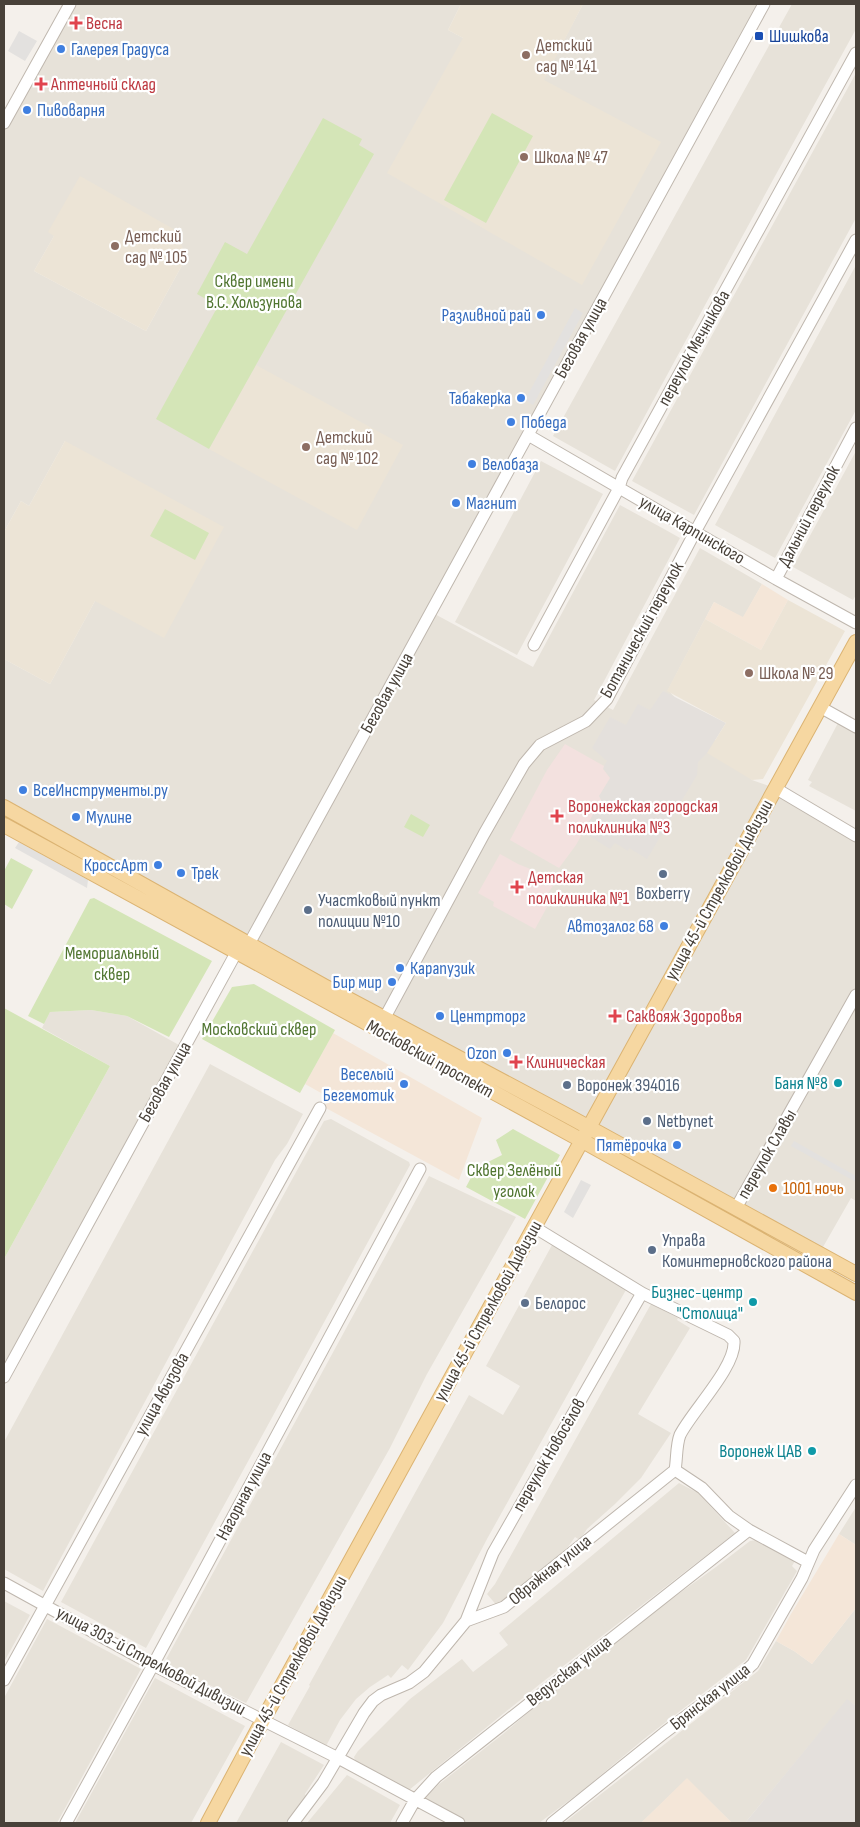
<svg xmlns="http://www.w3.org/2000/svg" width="860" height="1827" viewBox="0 0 860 1827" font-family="'Sofia Sans Condensed',sans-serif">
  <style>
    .residential { fill: #e7e2d9; fill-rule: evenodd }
    .commercial { fill: #f4e6d8 }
    .industrial { fill: #e4e0dc }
    .education { fill: #ece4d6 }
    .medical { fill: #f3e1df }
    .green { fill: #d4e5b7 }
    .parking { fill: #e3e1df }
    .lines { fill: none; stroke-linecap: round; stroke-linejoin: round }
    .minor-casing { stroke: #bfb7ae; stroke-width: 13 }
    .major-casing { stroke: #dbb372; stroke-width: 16 }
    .minor { stroke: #fff; stroke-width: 11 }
    .major { stroke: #f6d7a1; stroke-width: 14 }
    .health-dot { fill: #e0444e; stroke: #fff; stroke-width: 2 }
    .transit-dot { fill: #1a4fb4; stroke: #fff; stroke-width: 2 }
    .shop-dot { fill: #3f7fe0; stroke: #fff; stroke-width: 2 }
    .education-dot { fill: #8d6e63; stroke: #fff; stroke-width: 2 }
    .service-dot { fill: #5c6f8a; stroke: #fff; stroke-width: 2 }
    .culture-dot { fill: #0f9aa8; stroke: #fff; stroke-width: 2 }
    .food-dot { fill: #e8710a; stroke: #fff; stroke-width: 2 }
    .labels { text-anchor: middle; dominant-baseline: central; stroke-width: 4.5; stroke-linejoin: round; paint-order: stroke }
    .health-label { font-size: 18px; fill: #be3a42; stroke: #fff; text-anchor: start }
    .transit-label { font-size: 18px; fill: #164399; stroke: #fff; text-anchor: start }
    .education-label { font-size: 18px; fill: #785e54; stroke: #fff; text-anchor: start }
    .shop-label { font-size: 18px; fill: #366cbe; stroke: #fff; text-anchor: start }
    .park-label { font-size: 18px; fill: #507530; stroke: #fff }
    .street-label { font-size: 18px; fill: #484139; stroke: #fff }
    .service-label { font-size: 18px; fill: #4e5e75; stroke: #fff; text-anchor: start }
    .culture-label { font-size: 18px; fill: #0d838f; stroke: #fff; text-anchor: end }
    .food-label { font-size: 18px; fill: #c56008; stroke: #fff; text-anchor: start }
  </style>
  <rect width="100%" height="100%" fill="#f4f0eb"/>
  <path class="residential" d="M70 4H461L448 30 543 80 583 4H764L431 612 533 667 620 505 664 529 680 538 594 700 613 710 700 548 762 584 743 618 714 602 668 690 752 780 775 788 856 836V1201L851 1198 819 1254 4 807V659L50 684 95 601 65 441 29 506 21 501 4 532V123ZM54 236 186 258 146 331 34 271Z
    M792 4H856V29L774 178 615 471 553 436Z
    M856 73V218L694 515 632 481Z
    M856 265V410L775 558 715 525Z
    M856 451V595L853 600 793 567Z
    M541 461 603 494 517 655 455 622Z
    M838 723 856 733V811L809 786 812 782 808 780Z
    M91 1010 127 1016 179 1045 4 1367V1259L110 1066 42 1028 50 1012Z
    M210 1064 303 1114 287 1144 275 1160 43 1591 4 1569V1442Z
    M331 1119 409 1162 410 1165 146 1648 61 1602 324 1121Z
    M429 1176 516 1217 427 1374 390 1448 246 1703 164 1663Z
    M552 1245 627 1288 487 1539 443 1623 408 1670 402 1665 391 1678 388 1675 370 1687 356 1699 340 1720 326 1746 288 1725 310 1686 309 1685 469 1395 503 1415 520 1386 486 1366Z
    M651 1304 678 1318 677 1320 690 1328 638 1414 671 1433 641 1478 615 1504 587 1529 580 1540 575 1537 568 1547 498 1607 487 1594 495 1584Z
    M679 1483 698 1493 735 1533 540 1684 409 1790 355 1760 354 1757 358 1751 410 1699 462 1659 473 1672 508 1645 499 1633Z
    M856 1507V1545L839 1534Z
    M756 1540 795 1561 792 1566 797 1571 746 1660 644 1739 583 1790 539 1823H468L425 1800V1798L438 1785 503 1734 610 1643 716 1567 750 1541Z
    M4 1601 30 1615 4 1662Z
    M856 1608V1706L847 1700 745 1823H732L687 1779 641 1823H564L758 1671 776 1641 794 1651 812 1664Z
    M47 1619 141 1669 57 1823H4V1698Z
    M155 1678 245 1726 191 1823H75Z
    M281 1742 324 1765 305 1794 306 1796 285 1823H236Z
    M347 1775 400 1805 390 1823H307Z"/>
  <path class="commercial" d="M762 584 788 600 761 650 705 619 714 602 743 617Z
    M333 1033 482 1118 459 1180 324 1107 330 1098 305 1084Z
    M839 1534 856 1545V1608L812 1664 794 1651 776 1641 791 1614Z
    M687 1778 732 1823H641L643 1821Z"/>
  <path class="industrial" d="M663 691 726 723 707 753 698 762 697 775 647 859 629 848 628 851 615 843 610 849 583 832 601 800 599 796 610 778 603 768 607 761 592 748 610 717 626 725 638 704 650 710Z
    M847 1699 856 1706V1823H745Z"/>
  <path class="education" d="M461 4H583L544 80 661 142 582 285 387 173 463 38 448 30Z
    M80 176 177 231 186 258 146 331 34 271 54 236 48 232Z
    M256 365 403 445 357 530 209 449Z
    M65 441 224 527 164 638 95 601 50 684 4 659V532L21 501 29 506Z
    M788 600 845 631 763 779 752 780 707 753 726 723 667 691 705 619 761 650Z"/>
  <path class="medical" d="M565 744 604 766 603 769 610 778 599 796 601 800 576 845 559 868 510 840 547 770Z
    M500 854 518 864 538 872 539 871 556 881 547 895 552 898 535 929 493 906 494 902 478 893Z"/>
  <path class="green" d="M492 113 533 136 486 223 444 200Z
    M323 118 362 139 359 145 374 154 209 449 156 419 218 306 197 294 225 242 247 254Z
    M165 509 209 533 195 560 150 536Z
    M411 814 430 825 423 837 404 827Z
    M11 858 33 870 12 909 4 904V871Z
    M94 898 212 961 169 1037 127 1016 91 1010 50 1012 44 1024 28 1016 90 899Z
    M254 984 335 1030 300 1093 202 1039 232 987Z
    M4 1008 110 1066 4 1259Z
    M513 1129 560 1155 525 1219 466 1187 476 1168 502 1155 496 1140Z"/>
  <path class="parking" d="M19 31 37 41 25 61 8 51Z
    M575 308 583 313 533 405 525 400Z
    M19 842 88 880 87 888 15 848Z
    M794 1141 856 1176V1182L791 1146Z
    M581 1180 591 1185 573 1218 564 1212Z"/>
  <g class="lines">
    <defs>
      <path id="minor" d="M4 123 70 4
        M528 435 776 579 856 623
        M776 579 856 428
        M534 645 619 488 622 478 856 53
        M820 707 856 727
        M775 788 856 836
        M384 1019 484 834 524 764 540 745 586 721 607 699 695 532 856 240
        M736 1208 856 995
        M534 1227 642 1293 728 1335 734 1341C736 1367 692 1411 680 1435 676 1445 677 1460 675 1470L702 1488 729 1516 749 1530 808 1562
        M4 1377 236 953 249 944 764 4
        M4 1583 153 1665 338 1758 459 1823
        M466 1621 493 1553 642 1293
        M4 1680 320 1108
        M66 1823 153 1665 420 1169
        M293 1823 323 1783 364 1713 373 1701 381 1695 409 1683 424 1672 466 1621 504 1607 675 1470
        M402 1823 415 1800 436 1777 749 1530
        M552 1823 664 1733 742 1674 753 1664 802 1578 814 1550 856 1485"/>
      <path id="major" d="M4 807 324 986 568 1116 856 1274
        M4 825 581 1140 856 1293
        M208 1823 263 1720 856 642"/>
    </defs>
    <use href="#minor" class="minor-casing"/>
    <use href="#major" class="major-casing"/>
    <use href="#minor" class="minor"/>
    <use href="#major" class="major"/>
  </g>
  <g class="health-dot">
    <path d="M73.5 15.5h5v5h5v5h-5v5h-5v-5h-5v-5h5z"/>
    <path d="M38.5 76.5h5v5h5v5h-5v5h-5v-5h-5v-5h5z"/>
    <path d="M554.5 808.5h5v5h5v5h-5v5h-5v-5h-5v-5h5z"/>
    <path d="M514.5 879.5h5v5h5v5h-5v5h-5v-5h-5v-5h5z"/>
    <path d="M612.5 1008.5h5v5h5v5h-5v5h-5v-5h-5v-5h5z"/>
    <path d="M513.5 1054.5h5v5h5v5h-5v5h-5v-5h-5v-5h5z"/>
  </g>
  <rect class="transit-dot" x="754" y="31" width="10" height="10" rx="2.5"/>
  <g class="shop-dot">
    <circle cx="61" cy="49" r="5"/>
    <circle cx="27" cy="110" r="5"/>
    <circle cx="541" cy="315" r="5"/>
    <circle cx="521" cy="398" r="5"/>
    <circle cx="511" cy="422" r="5"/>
    <circle cx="472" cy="464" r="5"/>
    <circle cx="456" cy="503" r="5"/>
    <circle cx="23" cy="790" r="5"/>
    <circle cx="76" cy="817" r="5"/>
    <circle cx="158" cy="865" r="5"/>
    <circle cx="181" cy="873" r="5"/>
    <circle cx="664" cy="926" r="5"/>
    <circle cx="400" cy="968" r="5"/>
    <circle cx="392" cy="982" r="5"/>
    <circle cx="440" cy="1016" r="5"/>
    <circle cx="507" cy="1053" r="5"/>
    <circle cx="404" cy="1084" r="5"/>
    <circle cx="677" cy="1145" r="5"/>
  </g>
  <g class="education-dot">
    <circle cx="526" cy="55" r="5"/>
    <circle cx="524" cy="157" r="5"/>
    <circle cx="115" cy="246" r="5"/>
    <circle cx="306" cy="447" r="5"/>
    <circle cx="749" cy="673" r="5"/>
  </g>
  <g class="service-dot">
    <circle cx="663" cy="874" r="5"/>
    <circle cx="308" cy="910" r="5"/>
    <circle cx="567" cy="1085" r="5"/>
    <circle cx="647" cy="1121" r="5"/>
    <circle cx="652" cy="1250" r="5"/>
    <circle cx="525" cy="1303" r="5"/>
  </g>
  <g class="culture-dot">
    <circle cx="838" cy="1083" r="5"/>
    <circle cx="753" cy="1302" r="5"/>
    <circle cx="812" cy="1451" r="5"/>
  </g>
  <circle class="food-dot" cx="773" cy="1188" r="5"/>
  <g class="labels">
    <g class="health-label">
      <text x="86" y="23">Весна</text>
      <text x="51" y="84">Аптечный склад</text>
      <text x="568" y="806">Воронежская городская<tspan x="568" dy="21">поликлиника №3</tspan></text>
      <text x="528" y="877">Детская<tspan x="528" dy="21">поликлиника №1</tspan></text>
      <text x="626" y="1016">Саквояж Здоровья</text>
      <text x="526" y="1062">Клиническая</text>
    </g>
    <g class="transit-label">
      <text x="769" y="36">Шишкова</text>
    </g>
    <g class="education-label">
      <text x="536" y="45">Детский<tspan x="536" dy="21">сад № 141</tspan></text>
      <text x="534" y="157">Школа № 47</text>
      <text x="125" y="236">Детский<tspan x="125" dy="21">сад № 105</tspan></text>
      <text x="316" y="437">Детский<tspan x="316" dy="21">сад № 102</tspan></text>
      <text x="759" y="673">Школа № 29</text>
    </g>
    <g class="shop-label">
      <text x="71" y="49">Галерея Градуса</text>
      <text x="37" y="110">Пивоварня</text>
      <text x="531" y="315" text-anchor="end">Разливной рай</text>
      <text x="511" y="398" text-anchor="end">Табакерка</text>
      <text x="521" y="422">Победа</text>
      <text x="482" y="464">Велобаза</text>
      <text x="466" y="503">Магнит</text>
      <text x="33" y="790">ВсеИнструменты.ру</text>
      <text x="86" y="817">Мулине</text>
      <text x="148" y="865" text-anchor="end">КроссАрт</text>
      <text x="191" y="873">Трек</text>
      <text x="654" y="926" text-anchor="end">Автозалог 68</text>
      <text x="410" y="968">Карапузик</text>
      <text x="382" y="982" text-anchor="end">Бир мир</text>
      <text x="450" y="1016">Центрторг</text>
      <text x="497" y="1053" text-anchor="end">Ozon</text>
      <text x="394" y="1074" text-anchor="end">Веселый<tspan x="394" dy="21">Бегемотик</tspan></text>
      <text x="667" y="1145" text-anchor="end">Пятёрочка</text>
    </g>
    <g class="park-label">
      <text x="254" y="281">Сквер имени<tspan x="254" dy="21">В.С. Хользунова</tspan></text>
      <text x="112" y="953">Мемориальный<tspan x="112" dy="21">сквер</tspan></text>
      <text x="259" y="1029">Московский сквер</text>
      <text x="514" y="1170">Сквер Зелёный<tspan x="514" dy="21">уголок</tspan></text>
    </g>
    <g class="street-label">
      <text transform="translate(581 338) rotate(-61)">Беговая улица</text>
      <text transform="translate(694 348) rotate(-61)">переулок Мечникова</text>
      <text transform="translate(809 516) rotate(-62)">Дальний переулок</text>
      <text transform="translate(692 530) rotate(30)">улица Карпинского</text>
      <text transform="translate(642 630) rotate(-61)">Ботанический переулок</text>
      <text transform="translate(387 693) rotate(-61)">Беговая улица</text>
      <text transform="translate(719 890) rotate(-61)">улица 45-й Стрелковой Дивизии</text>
      <text transform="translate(430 1059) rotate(29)">Московский проспект</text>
      <text transform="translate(165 1082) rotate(-61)">Беговая улица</text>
      <text transform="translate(767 1154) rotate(-60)">переулок Славы</text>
      <text transform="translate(488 1311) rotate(-61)">улица 45-й Стрелковой Дивизии</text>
      <text transform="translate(162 1394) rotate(-61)">улица Абызова</text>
      <text transform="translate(549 1455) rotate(-60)">переулок Новосёлов</text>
      <text transform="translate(244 1496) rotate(-62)">Нагорная улица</text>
      <text transform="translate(550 1570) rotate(-39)">Овражная улица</text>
      <text transform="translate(151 1661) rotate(28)">улица 303-й Стрелковой Дивизии</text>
      <text transform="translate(293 1666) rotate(-61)">улица 45-й Стрелковой Дивизии</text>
      <text transform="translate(569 1671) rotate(-38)">Ведугская улица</text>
      <text transform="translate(710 1697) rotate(-38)">Брянская улица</text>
    </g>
    <g class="service-label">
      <text x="663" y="893" text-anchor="middle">Boxberry</text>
      <text x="318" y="900">Участковый пункт<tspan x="318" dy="21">полиции №10</tspan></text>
      <text x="577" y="1085">Воронеж 394016</text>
      <text x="657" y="1121">Netbynet</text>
      <text x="662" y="1240">Управа<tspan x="662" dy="21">Коминтерновского района</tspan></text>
      <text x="535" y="1303">Белорос</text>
    </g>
    <g class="culture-label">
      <text x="828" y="1083">Баня №8</text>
      <text x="743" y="1292">Бизнес-центр<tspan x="743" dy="21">"Столица"</tspan></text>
      <text x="802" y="1451">Воронеж ЦАВ</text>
    </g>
    <g class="food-label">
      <text x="783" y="1188">1001 ночь</text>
    </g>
  </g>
  <rect width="860" height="1827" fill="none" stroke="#484139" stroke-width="10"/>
</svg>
